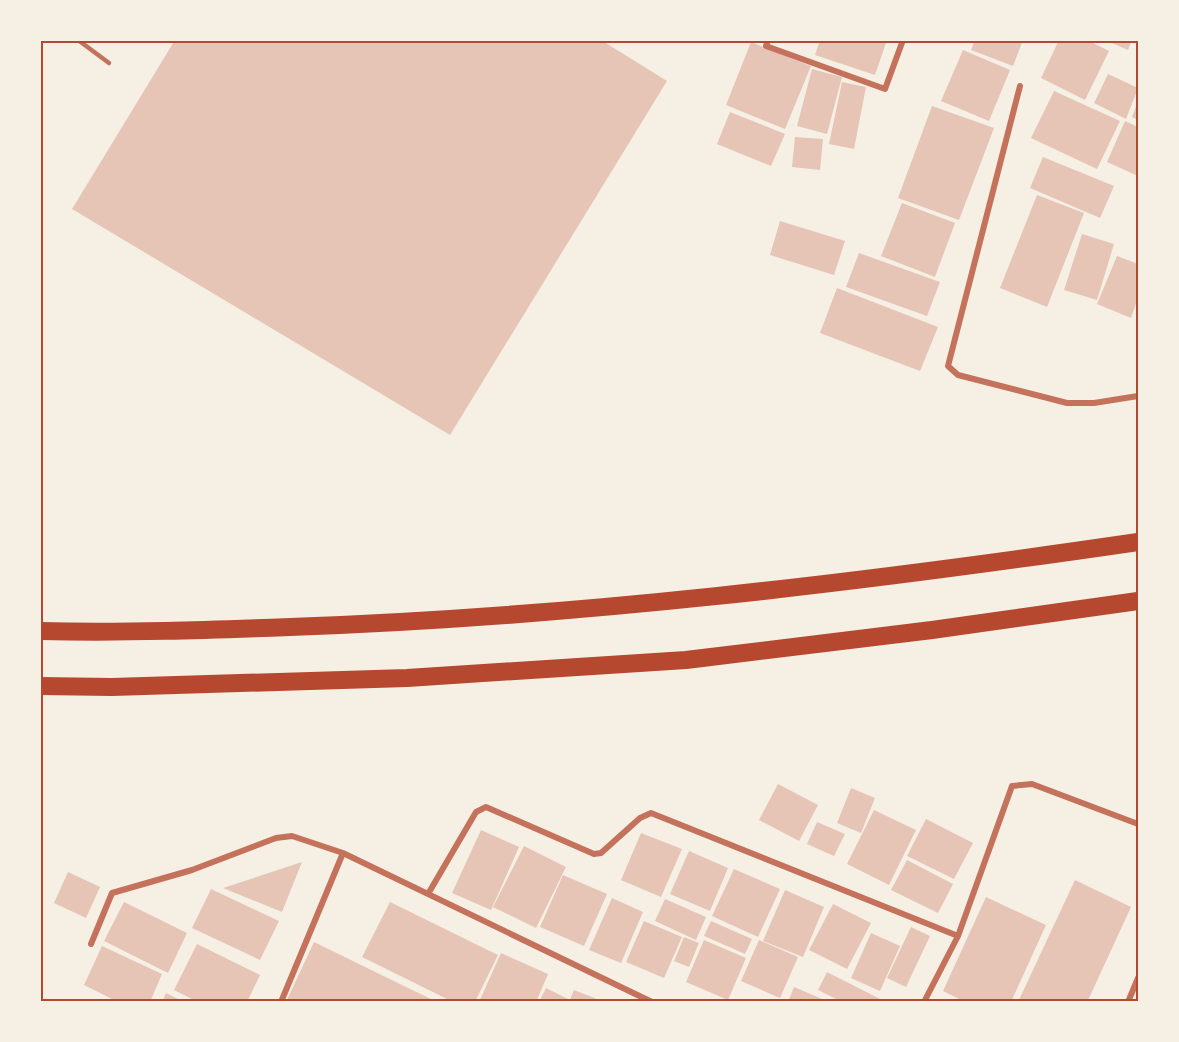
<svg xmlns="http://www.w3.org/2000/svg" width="1179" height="1042" viewBox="0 0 1179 1042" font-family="'Space Grotesk',sans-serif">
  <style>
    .building { fill: #e6c5b7 }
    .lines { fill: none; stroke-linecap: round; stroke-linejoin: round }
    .service { stroke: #c5725c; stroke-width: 4.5 }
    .minor { stroke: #c5725c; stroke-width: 6 }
    .motorway { stroke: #b5482f; stroke-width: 18 }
    .neatline { fill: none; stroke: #b5482f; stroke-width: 2 }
  </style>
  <rect width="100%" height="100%" fill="#f6efe4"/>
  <path class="building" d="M175 40H601L667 81 450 435 72 209Z
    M820 40H887L875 75 815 55Z
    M975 40H1023L1013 66 971 50Z
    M1059 40H1087L1109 51 1085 100 1041 78Z
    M1105 40H1132L1128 50Z
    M751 42 811 66 785 129 726 105Z
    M963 50 1010 70 989 121 941 101Z
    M812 69 842 77 827 134 797 126Z
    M1108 74 1138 88 1126 119 1094 103Z
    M842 82 866 87 854 149 829 144Z
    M1054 91 1120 121 1097 169 1031 138Z
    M1138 101V120L1132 117Z
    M932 106 994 128 959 220 898 198Z
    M730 112 785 134 771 166 717 144Z
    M1125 121 1138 127V176L1107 162Z
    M795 137 823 139 820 170 792 167Z
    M1043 157 1114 186 1100 218 1030 188Z
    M1037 195 1084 213 1047 307 1000 288Z
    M902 203 955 223 935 277 881 256Z
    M780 221 845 241 834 275 770 255Z
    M1082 234 1114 244 1097 300 1064 290Z
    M859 253 940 282 927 316 846 287Z
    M1117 256 1138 264V298L1131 318 1097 304Z
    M837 288 938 327 920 371 820 333Z
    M778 784 818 805 799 841 759 820Z
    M851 788 875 798 861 833 837 823Z
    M874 810 916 830 889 885 847 864Z
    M926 819 973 843 954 879 907 856Z
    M817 822 845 834 834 856 807 844Z
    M481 830 519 847 491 910 452 893Z
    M641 833 682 849 661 897 621 880Z
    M524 846 566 867 536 928 493 907Z
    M689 851 728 868 710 911 670 894Z
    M907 860 953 884 938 913 891 890Z
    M302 862 282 912 223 888Z
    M734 869 780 889 758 937 712 916Z
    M68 872 100 887 86 918 54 903Z
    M563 875 607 894 584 946 540 927Z
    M1075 880 1131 907 1090 996 1087 1002H1018Z
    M211 889 279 921 260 960 192 928Z
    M785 890 824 907 803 957 763 941Z
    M986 897 1046 925 1011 1002H965L943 991Z
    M612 898 643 912 621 963 589 950Z
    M665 899 706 917 696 940 655 921Z
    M124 902 187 933 168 973 104 941Z
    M390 902 498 955 475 1002H453L362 957Z
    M833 904 871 923 847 969 809 950Z
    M644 921 682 937 664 978 626 962Z
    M711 921 752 939 745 954 704 936Z
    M911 927 930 936 906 987 887 978Z
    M871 933 900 946 880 991 851 978Z
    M684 937 699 943 689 967 674 961Z
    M704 940 746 958 728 1000 686 982Z
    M759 940 798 957 780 998 741 981Z
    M314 942 402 985 437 1002H286Z
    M197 944 260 975 247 1002H198L174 990Z
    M102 946 162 974 150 1002H118L84 985Z
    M501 953 548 974 536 1002H479Z
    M827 972 880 999 879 1002H842L818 990Z
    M794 987 829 1002H788Z
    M546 988 568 999 567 1002H539Z
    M574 990 602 1001V1002H569Z
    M166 993 184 1002H162Z"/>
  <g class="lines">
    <path class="service" d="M78 40 109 63"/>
    <path class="minor" d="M768 40 766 46 885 89 903 40
      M1020 86 948 366 958 375 1067 403H1094L1138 396
      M428 894 476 812 486 807 594 854 601 853 640 818 651 813 958 936
      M91 944 112 893 192 870 276 838 292 836 343 853 652 1002
      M281 1002 343 853
      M924 1002 958 936 1012 786 1032 784 1138 824
      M1128 1002 1138 978"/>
    <path class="motorway" d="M40 631C124 633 207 630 290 627 575 617 857 583 1138 542
      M40 686 112 687 407 678 686 660 932 630 1138 601"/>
  </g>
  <rect width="1179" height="1042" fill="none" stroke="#f6efe4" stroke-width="84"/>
  <rect x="42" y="42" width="1095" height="958" class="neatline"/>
</svg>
